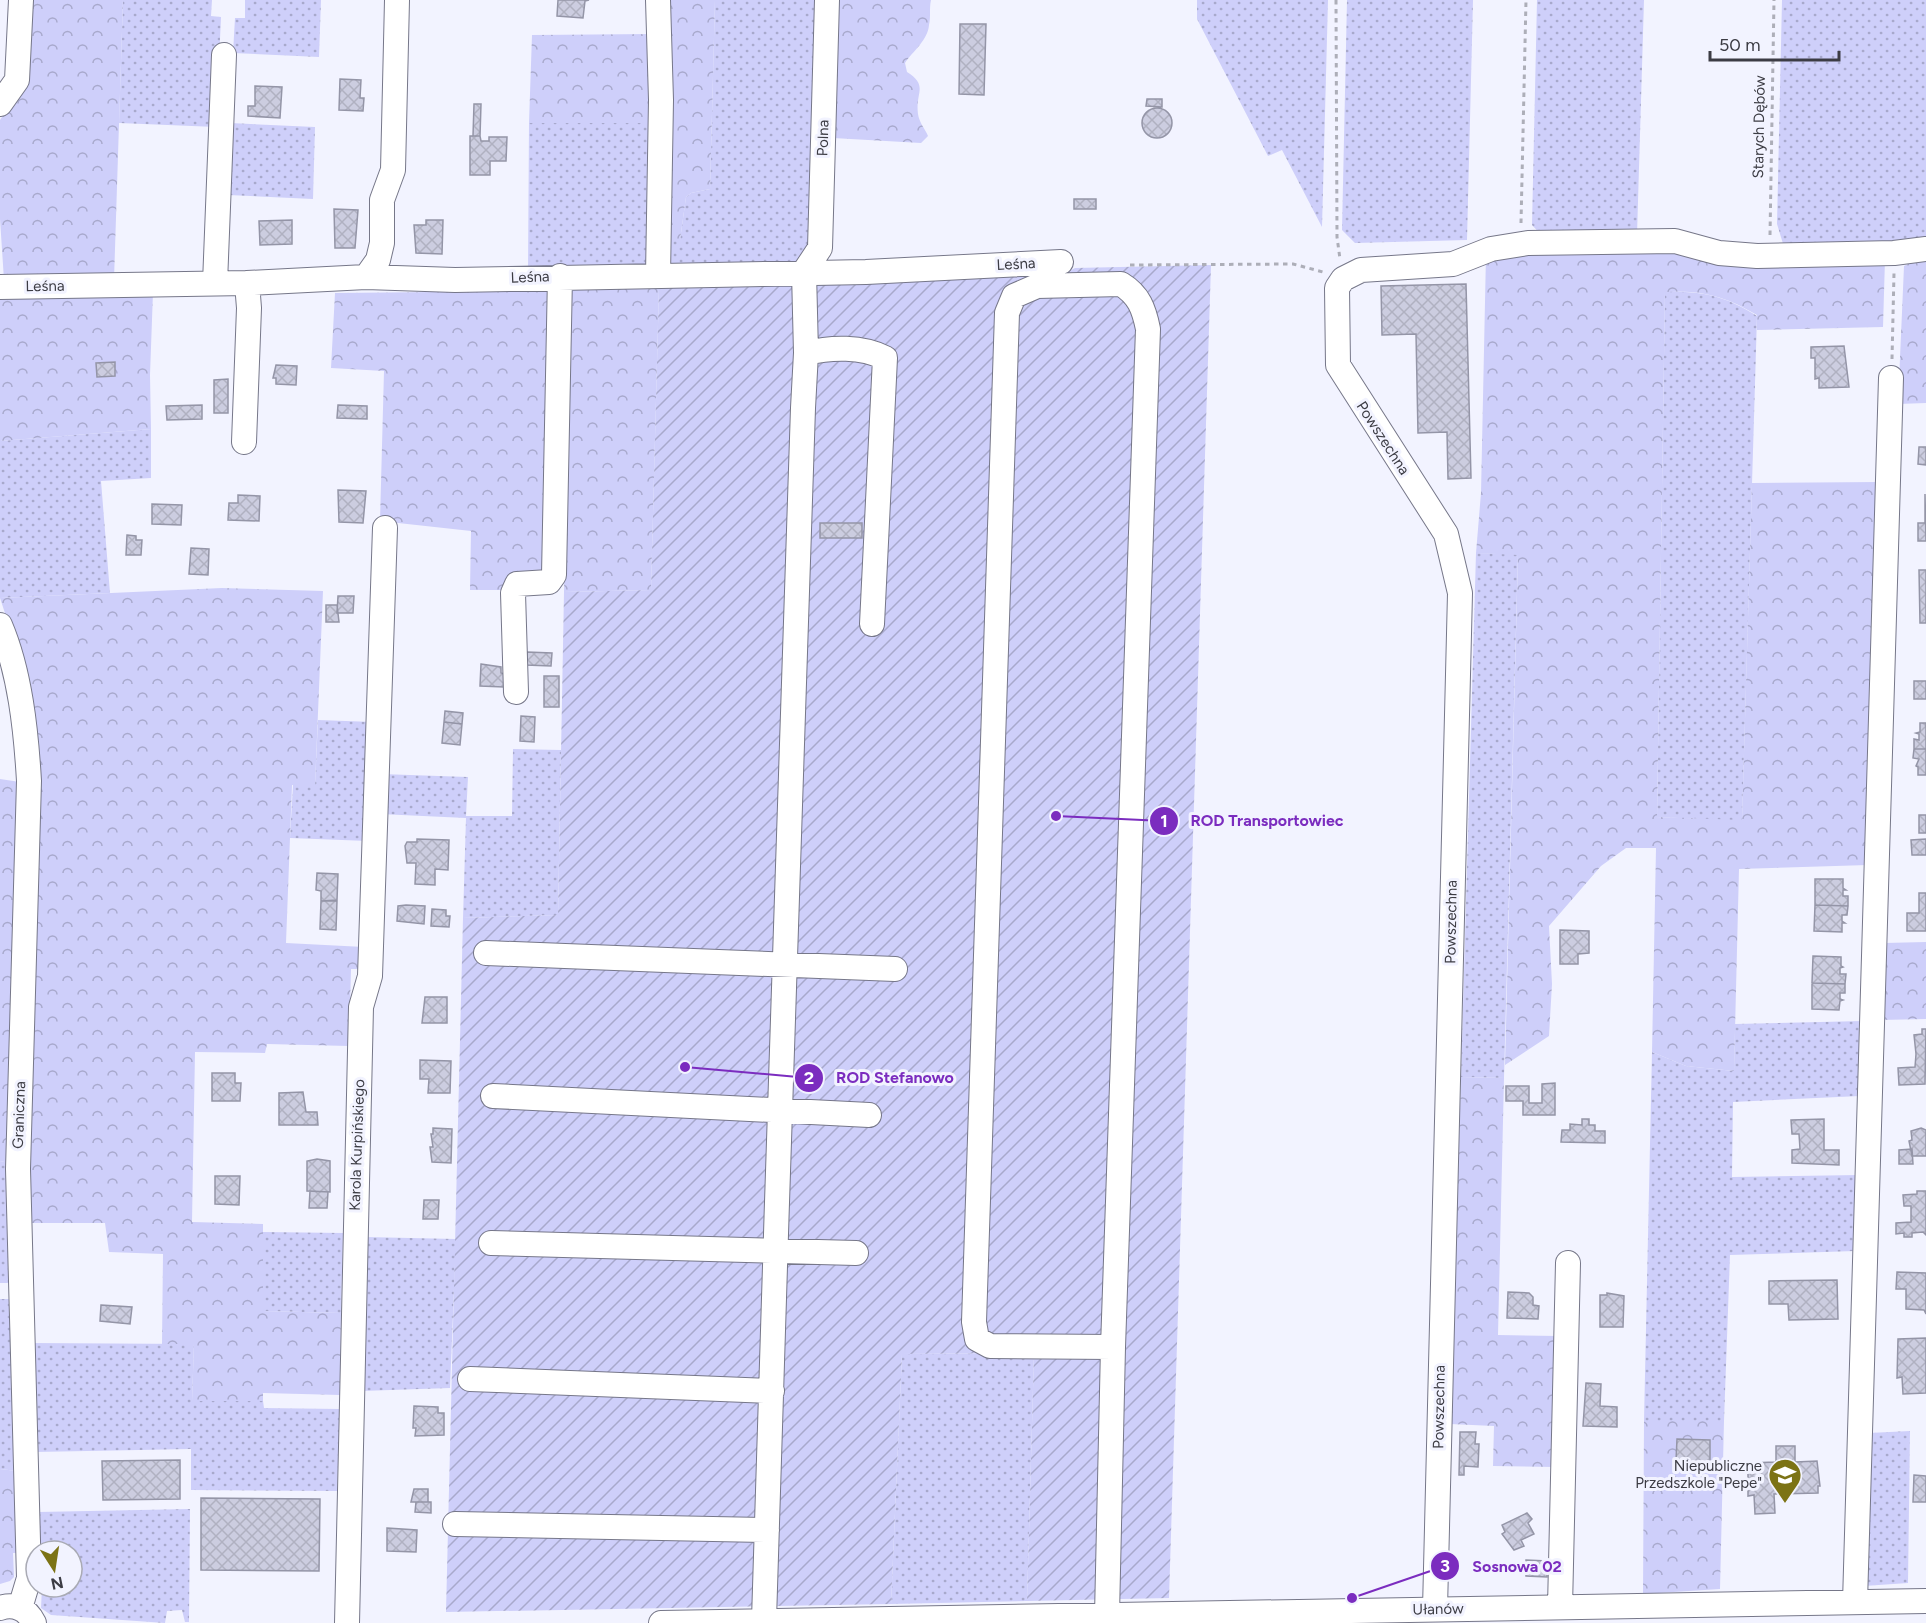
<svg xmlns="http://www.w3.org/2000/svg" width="1926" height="1623" viewBox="0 0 1926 1623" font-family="Figtree,sans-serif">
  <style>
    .grass { fill: url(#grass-dots) }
    .forest { fill: url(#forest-crowns) }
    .garden { fill: url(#garden-furrows) }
    .building { fill: url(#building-cross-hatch); stroke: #9495a7; stroke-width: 1.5 }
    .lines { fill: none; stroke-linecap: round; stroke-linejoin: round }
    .minor-casing { stroke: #767789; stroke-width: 26 }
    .path { stroke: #adaeb8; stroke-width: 3; stroke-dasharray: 4.5 4.5; stroke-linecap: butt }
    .minor { stroke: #fff; stroke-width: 24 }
    .labels { text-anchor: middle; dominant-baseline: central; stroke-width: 6; stroke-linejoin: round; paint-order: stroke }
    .street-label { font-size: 15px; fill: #3c3c44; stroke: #f2f3ff }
    .poi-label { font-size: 15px; fill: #3c3c44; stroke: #f2f3ff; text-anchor: end }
    .leader { fill: none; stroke: #7b2cbf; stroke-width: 2 }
    .callout-dot { fill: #7b2cbf; stroke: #f2f3ff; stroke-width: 2 }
    .mark-label { font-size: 18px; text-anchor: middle; font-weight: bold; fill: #fff }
    .callout-label { font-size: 16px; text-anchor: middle; font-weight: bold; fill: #7b2cbf; stroke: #f2f3ff; stroke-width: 6; stroke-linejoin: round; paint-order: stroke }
  </style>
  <defs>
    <pattern id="grass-dots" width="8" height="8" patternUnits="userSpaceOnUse" patternTransform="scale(1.5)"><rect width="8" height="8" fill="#cecffa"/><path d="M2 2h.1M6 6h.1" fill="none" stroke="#a8a9cc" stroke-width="1.8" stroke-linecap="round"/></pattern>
    <pattern id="forest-crowns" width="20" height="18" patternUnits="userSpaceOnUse" patternTransform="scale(1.5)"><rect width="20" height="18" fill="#cecffa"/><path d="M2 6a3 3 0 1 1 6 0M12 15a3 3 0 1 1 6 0" fill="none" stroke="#a8a9cc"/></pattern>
    <pattern id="garden-furrows" width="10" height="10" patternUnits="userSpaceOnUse" patternTransform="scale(1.5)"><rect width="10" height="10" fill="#cecffa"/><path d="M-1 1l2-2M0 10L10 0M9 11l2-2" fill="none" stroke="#a8a9cc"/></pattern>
    <pattern id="building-cross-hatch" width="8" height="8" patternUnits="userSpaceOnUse" patternTransform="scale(1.5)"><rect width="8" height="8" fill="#cccde0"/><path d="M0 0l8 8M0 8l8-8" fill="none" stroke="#b0b1c1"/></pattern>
  </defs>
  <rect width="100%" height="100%" fill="#f2f3ff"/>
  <path class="grass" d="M123 0H212L211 16 221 17 216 127 119 123Z
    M245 0H321L319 57 233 53 235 18H245Z
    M715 0H816L809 249 792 265 661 269 666 240H680L686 197 691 193 710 189Z
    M1197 0H1328L1322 227 1282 150 1268 156 1197 19Z
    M1347 0H1473L1467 240 1355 243 1342 230Z
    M1537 0H1644L1637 235 1544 238 1532 225Z
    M1782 0H1926V243L1784 247 1777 224Z
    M230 123 315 127 313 199 228 195Z
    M529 123H657L655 271 528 273Z
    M1665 291C1704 292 1724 295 1757 316L1742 821 1657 817Z
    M151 429V478L101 481 110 593 0 598V441Z
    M1476 553 1518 554 1504 1078 1461 1077Z
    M318 720 373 722 368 841 290 838 293 785H315Z
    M513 749 561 750 558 915 463 918 466 818 380 814 381 774 468 777 466 816H512Z
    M1863 1021 1860 1096 1733 1102 1732 1177 1859 1175 1855 1251 1730 1255 1724 1421H1644L1652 1052 1686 1066 1734 1071 1735 1024Z
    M0 1161 9 1163 12 1283H0Z
    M263 1232 343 1233 341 1313 263 1311Z
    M365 1237 456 1239 450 1388 361 1391Z
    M0 1299H13L17 1471 0 1469Z
    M30 1343 194 1344 192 1401H263L264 1408 340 1409 337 1491 191 1490V1449L35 1452Z
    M1034 1353 1027 1601 891 1604 902 1354Z
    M1910 1431 1908 1583 1864 1586 1869 1433Z
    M190 1509 189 1622H185L182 1610 167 1611 165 1623 51 1615 41 1608 42 1587H72V1551H40L38 1512Z"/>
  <path class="forest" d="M29 0H123L114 280H4L0 219V120L26 82Z
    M669 0H715L710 189 691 193 686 197 680 240H666Z
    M838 0H931C929 9 931 16 929 25 928 40 913 51 905 63L907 72C929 86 915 92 918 114 919 122 925 129 928 136L921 143 833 138Z
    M652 34 649 123H529L532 35Z
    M1686 250 1885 259 1883 327 1757 330V315C1727 297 1701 289 1665 292L1657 817 1742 820 1752 483 1879 482 1868 865 1739 869 1734 1071 1686 1066 1652 1052 1656 848H1626L1601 866 1549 926 1552 984 1549 1036 1505 1065 1518 555 1476 553 1481 493 1486 254Z
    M1926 255V403L1898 404 1904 266Z
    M659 287 651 590 564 592 570 290Z
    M546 291 555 300 549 568 541 576 509 575 508 590H470L471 531 380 521 384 371 331 368 335 293Z
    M153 292 150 375 151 429 0 441V294Z
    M222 588 323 591 315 786 292 785 286 943 364 947 365 969H351L349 1046 267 1044 265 1053 195 1052 192 1222 263 1224V1311L341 1313 340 1395 263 1393V1401H192L194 1344H162L163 1254 109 1252 105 1223H25L22 665 0 598Z
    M0 779 20 782 9 1163 0 1161Z
    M1926 942V1019L1881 1020 1884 943Z
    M1461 1077 1504 1078 1498 1335 1558 1336 1554 1467 1493 1466 1494 1426 1450 1424Z
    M1644 1421H1724L1720 1589 1643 1594Z
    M0 1469 17 1471 18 1553H13L14 1577 10 1581 0 1584Z"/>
  <path class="garden" d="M1211 265 1169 1598 1027 1601 1034 1353 902 1354 891 1604 446 1612 463 918 558 915 564 592 651 590 659 287 1054 267 1066 273 1075 268Z"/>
  <path class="building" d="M558 0H589L585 1 583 18 557 16Z
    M960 24H986L984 95 959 94Z
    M340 79 361 80 360 98H364L363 111 339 110Z
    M255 86 282 87 280 118 248 116V106H255Z
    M1147 99H1162V107L1146 106Z
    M474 104H481L480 136H473Z
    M1142 123a15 15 0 1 1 30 0a15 15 0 1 1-30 0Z
    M470 136H480L481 141H489V137H507L506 161H490V175H470Z
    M1074 199H1096V209H1074Z
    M334 209 358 210 355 248H335Z
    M292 220V244L260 245 259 221Z
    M426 220H443L442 254 416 253 414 225H426Z
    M1466 284 1471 478 1448 479 1447 432 1418 433 1416 334 1382 335 1381 286Z
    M1844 346 1849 387 1819 388V378L1815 379V358H1811V347Z
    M115 362V376L97 377 96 363Z
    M276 365 297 366 296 385 276 384V378H273Z
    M228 379V413H214V380Z
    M202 405V419L167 420 166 406Z
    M338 405 367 406V419L337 418Z
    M1919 447H1926V465L1918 464Z
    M338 490 366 491 363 523 339 522Z
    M1925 494 1926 541H1918V523H1925Z
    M238 495 260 496 259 521 228 520 229 503H238Z
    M152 504 182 505 181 525 152 524Z
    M820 523H862V538H820Z
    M127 535 136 536V540H142L141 555H126Z
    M191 548 209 549 208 575 189 574Z
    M1919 570H1926V623H1920Z
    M338 596H354L353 613H337Z
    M326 605H337L339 622H326Z
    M527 652 552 653 551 666 526 665Z
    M481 664 501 667V673L505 674 504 687 480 686Z
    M544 676H559V707H544Z
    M1914 681H1926V699H1914Z
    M445 711 463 713 462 724 444 722Z
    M521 716 535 717 534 742 520 741Z
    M444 722 462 724 460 745 442 743Z
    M1920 723H1926V749H1914V739L1919 740V734L1916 733 1920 732Z
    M1914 749H1926V775H1918V767L1916 766 1919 759 1913 758Z
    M1919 815H1926V833H1919Z
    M417 839 449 840 448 870 435 869V885L415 884 416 863H407L405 846 407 842H417Z
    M1926 839V855H1912L1911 840Z
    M317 873 338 874 337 900 321 901V891L316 890Z
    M1815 879H1843V888L1846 890H1843V896H1848V906L1815 905Z
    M1919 893H1926V931H1907V913H1919Z
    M321 901H337L336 930 320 929Z
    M406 905 425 906 424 924 397 921 398 906Z
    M1815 905 1848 906 1847 915H1842V921L1845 923H1842V932L1814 931Z
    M432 909 446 910V916H450L449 927 431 926Z
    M1560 930 1589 931V953L1578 954V964H1560Z
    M1813 956 1841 957V966L1843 967 1840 968V974H1846L1845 984 1812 983Z
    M1812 983 1845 984V993H1840V999L1843 1000 1840 1001 1839 1010 1812 1009Z
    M425 997H447V1023H422Z
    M1922 1029H1926L1925 1084 1899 1085 1898 1068 1915 1067 1916 1054 1914 1035 1922 1034Z
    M420 1060 451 1061 450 1093H428L429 1079H420Z
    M212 1073H235V1083H241L240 1101H212Z
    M1555 1083V1115H1523V1101H1506V1086H1529V1103H1542V1084Z
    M303 1092 306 1112H317L318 1125H279V1093Z
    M1582 1119H1589V1125H1595V1131H1605V1143L1561 1142 1562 1130H1570V1124L1582 1125Z
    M1824 1119V1150H1839V1165L1792 1163V1150L1800 1149 1799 1134H1792L1791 1120Z
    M433 1128 452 1129 451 1163 432 1162 430 1147H433L431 1134H433Z
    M1921 1128 1926 1130V1156H1912L1909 1141 1912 1140 1911 1131Z
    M1912 1149 1913 1164H1899V1150Z
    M317 1159 330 1161V1192L307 1191V1161Z
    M215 1176H240L239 1205 215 1204Z
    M310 1191 328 1192 327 1208H309Z
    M1917 1191H1926V1235L1923 1232 1912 1233V1237H1904V1233L1896 1234V1223L1911 1222V1206H1904L1903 1195 1917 1194Z
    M424 1200H439L438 1219H423Z
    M1897 1272 1926 1273V1314L1924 1310 1906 1309V1289H1896Z
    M1837 1280 1838 1319 1789 1320 1788 1304H1769V1281Z
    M1508 1292 1529 1293 1533 1297V1305L1539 1306 1538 1319 1507 1318Z
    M1607 1293 1624 1296 1623 1327H1600V1295H1607Z
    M101 1305 132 1307 130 1324 100 1321Z
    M1926 1338V1393L1903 1394 1902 1377 1897 1378 1898 1339Z
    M1586 1383 1601 1384 1600 1406 1617 1407V1427L1583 1426Z
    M414 1406 438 1407V1413H444V1435L415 1436 416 1428H413Z
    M1460 1432H1476L1475 1444H1479L1478 1467 1464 1466V1475H1459Z
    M1677 1439 1710 1440V1468H1693V1462L1676 1461Z
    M1776 1446H1795V1462L1817 1461 1820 1486H1818V1493L1774 1494 1775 1513 1755 1514 1754 1495 1748 1496V1463L1776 1462Z
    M180 1460V1499L103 1500 102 1461Z
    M1914 1475 1926 1476V1502H1913Z
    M414 1489H428V1502H411Z
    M201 1498 320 1499 319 1571 201 1570Z
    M416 1502H431V1513L415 1512Z
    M1527 1513 1532 1519 1528 1523 1534 1534 1521 1540 1524 1546 1514 1550 1502 1534 1505 1532 1502 1525Z
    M387 1528 417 1530 416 1552 387 1551Z
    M1526 1560 1547 1561V1577L1526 1576Z"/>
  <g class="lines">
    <defs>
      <path id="minor" d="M0 104 17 80 21 0
        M658 275 661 100 658 0
        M366 277 378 260 382 243V200L393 170 397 0
        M215 283 224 55
        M0 287 247 283 366 277 455 280 866 272 1061 262
        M806 353 804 272 820 248 827 0
        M244 442 249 308 247 283
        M0 625C20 672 26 730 29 781L18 1169 29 1578 20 1608
        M516 692 513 593 517 584 549 582 554 575 560 276
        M486 953 895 969
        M493 1096 869 1115
        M491 1243 856 1253
        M470 1379 772 1391
        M455 1524 767 1530
        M1855 1602 1891 378
        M1560 1607 1568 1263
        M0 1608C15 1603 27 1609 34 1623
        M1435 1609 1460 593 1446 534 1338 365 1337 288 1343 279 1361 270 1453 264 1491 249 1528 243 1675 241 1719 253 1757 256 1894 253 1926 249
        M1107 1615 1113 1347 1148 329C1144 309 1139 295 1121 284L1037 286 1014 296 1007 313 974 1322 977 1339 990 1346 1113 1347
        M764 1620C777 1216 788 812 803 408L806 353C831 347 862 346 885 358L872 624
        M347 1623 361 1007 370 976 385 528
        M661 1623 1926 1601"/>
    </defs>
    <use href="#minor" class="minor-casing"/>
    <path class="path" d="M1336 0 1337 237 1340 259
      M1521 223 1526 0
      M1770 235 1774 0
      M1130 265 1293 264 1323 272
      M1892 359 1894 273"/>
    <use href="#minor" class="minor"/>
  </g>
  <defs>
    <symbol id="school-pin" viewBox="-11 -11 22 30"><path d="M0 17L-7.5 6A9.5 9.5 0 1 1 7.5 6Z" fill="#7c7315" stroke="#f2f3ff"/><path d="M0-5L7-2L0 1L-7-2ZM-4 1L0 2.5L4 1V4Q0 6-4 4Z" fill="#fff"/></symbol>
  </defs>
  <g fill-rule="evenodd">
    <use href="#school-pin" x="1766" y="1456" width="38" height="52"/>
  </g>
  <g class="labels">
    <g class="street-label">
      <text transform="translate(1759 127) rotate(-89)">Starych Dębów</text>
      <text transform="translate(823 138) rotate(-88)">Polna</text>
      <text transform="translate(1016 264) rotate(-3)">Leśna</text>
      <text transform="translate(530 277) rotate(-2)">Leśna</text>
      <text transform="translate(45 286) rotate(-1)">Leśna</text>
      <text transform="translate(1383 438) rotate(57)">Powszechna</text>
      <text transform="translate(1451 922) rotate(-89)">Powszechna</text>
      <text transform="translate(19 1115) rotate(-88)">Graniczna</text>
      <text transform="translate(357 1145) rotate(-88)">Karola Kurpińskiego</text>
      <text transform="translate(1439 1407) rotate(-89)">Powszechna</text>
      <text transform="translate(1438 1609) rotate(-1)">Ułanów</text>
    </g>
    <g class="poi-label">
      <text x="1762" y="1466">Niepubliczne<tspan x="1762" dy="17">Przedszkole "Pepe"</tspan></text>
    </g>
  </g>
  <path class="leader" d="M1056 816L1164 821M685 1067L809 1078M1352 1598L1445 1566"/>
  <g class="callout-dot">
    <circle cx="1056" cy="816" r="6"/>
    <circle cx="685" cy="1067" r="6"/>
    <circle cx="1352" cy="1598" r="6"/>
    <circle cx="1164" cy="821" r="15"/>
    <circle cx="809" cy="1078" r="15"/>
    <circle cx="1445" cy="1566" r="15"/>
  </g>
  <g class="mark-label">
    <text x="1164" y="827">1</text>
    <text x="809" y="1084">2</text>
    <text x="1445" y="1572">3</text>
  </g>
  <g class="callout-label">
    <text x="1267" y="826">ROD Transportowiec</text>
    <text x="895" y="1083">ROD Stefanowo</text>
    <text x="1517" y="1572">Sosnowa 02</text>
  </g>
  <g transform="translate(54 1569) rotate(168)"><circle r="28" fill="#f2f3ff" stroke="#a9aab4" stroke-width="1.5"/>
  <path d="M0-4.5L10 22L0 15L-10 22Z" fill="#7c7315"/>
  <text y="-9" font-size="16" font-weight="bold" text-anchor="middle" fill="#3c3c44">N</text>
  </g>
  <path d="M1710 51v9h129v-9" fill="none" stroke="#3c3c44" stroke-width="3"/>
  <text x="1719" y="51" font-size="18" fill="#3c3c44" stroke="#f2f3ff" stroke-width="4.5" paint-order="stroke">50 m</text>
</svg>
